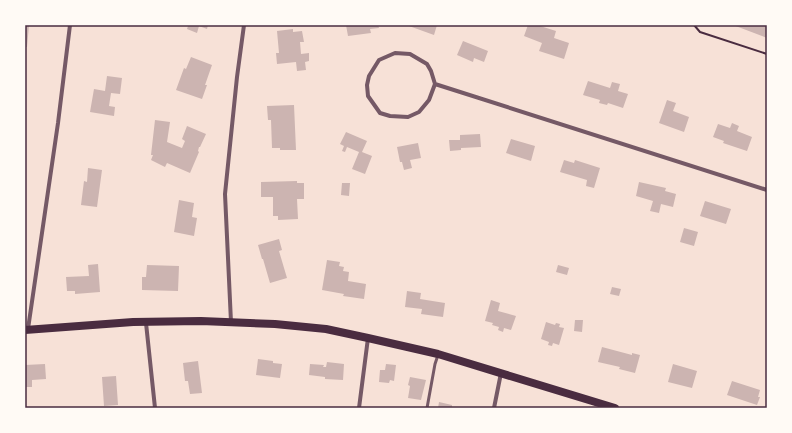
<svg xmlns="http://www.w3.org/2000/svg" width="792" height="433" viewBox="0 0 792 433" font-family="'PT Sans',sans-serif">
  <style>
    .building { fill: #ccb4b1 }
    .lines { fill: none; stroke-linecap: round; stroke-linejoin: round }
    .path { stroke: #4a2c40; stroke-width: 2 }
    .service { stroke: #755966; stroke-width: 3 }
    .minor { stroke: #755966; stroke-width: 4 }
    .secondary { stroke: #4a2c40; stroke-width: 8 }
    .neatline { fill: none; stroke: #4a2c40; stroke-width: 1.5 }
  </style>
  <rect width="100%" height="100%" fill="#f7e1d7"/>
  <path class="building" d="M25 25H29L27 47H25Z
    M184 25H208L207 29 199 26 197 33 187 29 188 26Z
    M346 25H378L379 28 370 29 371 33 348 36Z
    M410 25H437L434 35 409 26Z
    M528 25H537L556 31 554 38 569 43 564 59 539 51 542 43 524 36Z
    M733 25H767V38Z
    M293 29V32L302 31 304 42H300L301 54 309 53V61L305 62 306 70 297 71 296 62 277 64 276 53H279L277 31Z
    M463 41 488 51 484 62 474 58 473 62 457 55Z
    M191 57 212 65 205 85H207L202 99 176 90 184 68 186 69Z
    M107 76 122 78 120 94 111 93 109 106 115 107 114 116 90 112 94 89 105 91Z
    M588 81 610 88 612 82 620 84 618 91 628 94 623 108 608 103 607 105 599 103 600 100 583 95Z
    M667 100 676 103 673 111 689 117 684 132 659 123Z
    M294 105 296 150H280V148H272L271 120H268L267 106Z
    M155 120 170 122 167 142 182 148 185 141 182 139 187 126 206 134 200 147H199L198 151 199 152 190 173 167 163 165 167 151 160 153 155H151Z
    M732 123 739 126 737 131 752 137 747 151 723 143 724 141 713 137 718 124 730 128Z
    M346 132 367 141 362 152 372 156 365 174 352 169 359 152 347 147 345 152 342 151 344 146 340 144Z
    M480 134 481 147 461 148V150L450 151 449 140H460V135Z
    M511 139 535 146 531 161 506 153Z
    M418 143 421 158 410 160 412 168 404 170 402 162H400L397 147Z
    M564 160 574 163 575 160 600 168 594 188 586 186 587 180 560 172Z
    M88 168 102 170 97 207 81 205 84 181 87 182Z
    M297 181V183H304V199H297L298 219 278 220V216H273V197H261V182Z
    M639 182 666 188 665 191 676 194 673 207 661 204 659 213 650 211 653 201 636 196Z
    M342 183H350L349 196 341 195Z
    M179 200 194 203 192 217 197 218 194 236 174 232Z
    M705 201 731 209 726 224 700 216Z
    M684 228 698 232 694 246 680 242Z
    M279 239 282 250 279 251 287 278 270 283 263 259H262L258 245Z
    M327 260 340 262 339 266 344 267 343 271 349 272 348 281 366 284 364 299 343 296 344 294 322 290Z
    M98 264 100 292 75 294V291H67L66 277 89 276 88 265Z
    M147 265 179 266 178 291 142 290V277H146Z
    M558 265 569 268 567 275 556 272Z
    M612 287 621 289 619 296 610 294Z
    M407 291 421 293 420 299 445 303 443 317 421 314 422 309 405 307Z
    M491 300 500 303 498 311 516 316 511 330 504 328 503 332 498 330 499 327 492 325 493 323 485 321Z
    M575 320H583L582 332 574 331Z
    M546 322 555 325 556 323 560 324 559 327 564 328 559 345 553 343 552 346 548 345 549 342 541 339Z
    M602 347 632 355V353L640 355 635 373 619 369 620 367 598 362Z
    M258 359 273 361V363L282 364 280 378 256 375Z
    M198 361 202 393 190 394 188 381H185L183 363Z
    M327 362 344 364 343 380 325 379V377L309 375 310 364 324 365 323 367H326Z
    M45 364 46 379 32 380V387H25V365Z
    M386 364 396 365 394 381 390 380 389 383 379 382 380 370H385Z
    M673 364 697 371 692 388 668 382Z
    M116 376 118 405 104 406 102 377Z
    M410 377 426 380 421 400 408 398 410 386 408 385Z
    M732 381 760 390 758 397H760L757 405 727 395Z
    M439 402 452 405V408H438Z"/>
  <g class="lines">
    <path class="path" d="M694 25 700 32 767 54"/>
    <path class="service" d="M427 408 435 364 438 355"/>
    <path class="minor" d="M395 53 410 54 427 64 431 71 435 84 429 100 419 112 408 117 390 116 380 113 368 96 367 85 369 76 379 60Z
      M435 84 767 190
      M231 322 225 194 237 77 244 25
      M146 323 155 408
      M28 329 58 123 70 25
      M359 408 368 338
      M494 408 501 373"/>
    <path class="secondary" d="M25 330 133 322 201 321 275 324 326 329 368 338 438 354 615 408"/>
  </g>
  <rect width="792" height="433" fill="none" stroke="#fffaf5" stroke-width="52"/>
  <rect x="26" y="26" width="740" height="381" class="neatline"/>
</svg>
